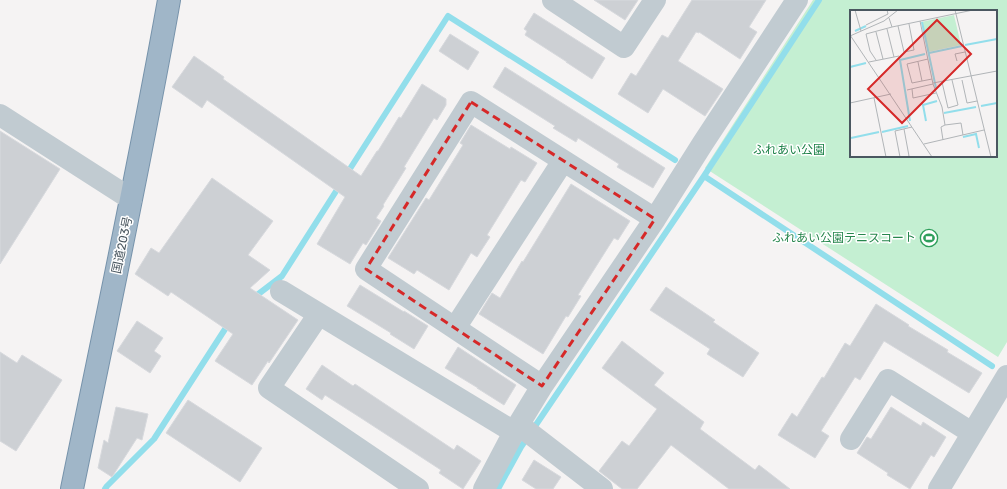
<svg xmlns="http://www.w3.org/2000/svg" width="1007" height="489" viewBox="0 0 1007 489" font-family="Rubik,'Noto Sans JP',sans-serif">
  <style>
    .green { fill: #c4efd2; fill-rule: evenodd }
    .lines { fill: none; stroke-linecap: round; stroke-linejoin: round }
    .stream { stroke: #92deeb; stroke-width: 6 }
    .building { fill: #cdd0d4; stroke: #d7d9dd }
    .trunk-casing { stroke: #7793ab; stroke-width: 24 }
    .minor { stroke: #c1cbd1; stroke-width: 22 }
    .trunk { stroke: #a0b6c8; stroke-width: 22 }
    .marked { fill: none; stroke: #d62828; stroke-width: 3; stroke-dasharray: 8 5; stroke-linejoin: round }
    .labels { text-anchor: middle; dominant-baseline: central; stroke-width: 3; stroke-linejoin: round; paint-order: stroke }
    .park-label { font-size: 12px; fill: #1b8147; stroke: #fff }
    .leisure-label { font-size: 12px; fill: #27864d; stroke: #fff; text-anchor: end }
    .street-label { font-size: 12px; fill: #4a5760; stroke: #fff }
    .inset-river { fill: none; stroke: #92deeb; stroke-width: 2 }
    .inset-road { fill: none; stroke: #b1b5b8; stroke-width: 1 }
    .view { fill: #d62828; fill-opacity: 0.15; stroke: #d62828; stroke-width: 2 }
    .inset-edge { fill: none; stroke: #4a5760; stroke-width: 2 }
  </style>
  <rect width="100%" height="100%" fill="#f5f3f3"/>
  <path class="green" d="M813 0H1007V342L998 357 705 168ZM851 11H996V156H851Z"/>
  <g class="lines">
    <path class="stream" d="M346 175 448 16 675 160
      M704 176 992 366
      M253 298 282 276 340 185
      M105 489 107 486 154 439 229 323
      M498 489 521 447 704 176 819 0"/>
  </g>
  <path class="building" d="M594 0H638L625 20Z
    M692 0H766L749 27 757 32 740 59 699 32V33L696 32 678 61 723 89 705 116 663 89 648 113 618 94 631 73 636 76 662 35 668 38Z
    M534 13 605 58 592 79 566 62H567L525 35 527 31 524 29Z
    M450 34 479 52 468 70 439 51Z
    M194 56 224 77 223 79 361 176 377 151H378L399 117 401 118 422 84 446 99V105L437 120 434 118 404 167 406 168 383 205 384 206 376 218 381 221 366 245 363 243 350 264 317 244 345 197 207 100 202 108 172 87Z
    M505 67 665 168 653 188 617 167 619 164 578 138 576 142 553 128 555 126 493 87Z
    M471 125 510 149 511 147 537 163 525 182 521 180 487 235 490 237 477 257 471 253 449 290 417 270 414 274 388 258 426 198 429 200 463 145 460 143Z
    M0 131 60 169 0 264Z
    M212 178 273 221 248 255 270 270 250 288 298 320 269 363 268 361 252 385 215 361 233 334 171 292 168 296 135 274 151 248 159 253Z
    M571 184 630 221 618 240 614 238 578 295 581 296 568 317 566 316 543 354 479 314 492 293 500 298 522 261 523 262Z
    M360 285 404 312V311L428 326 414 349 390 334 391 333 347 306Z
    M666 287 715 320 713 322 759 353 743 377 707 354 710 349 650 310Z
    M876 304 909 325 908 326 948 350 947 352 982 373 969 393 884 341 860 380 855 377 821 431 829 436 815 458 778 435 792 413 797 417 822 377 824 378 845 343 850 346Z
    M137 321 163 338 154 351 161 356 150 373 117 351Z
    M622 341 664 373 654 385 704 422 700 429 755 470 759 465 790 489H729L671 445 637 489H622L599 471 622 441 629 446 657 409 602 368Z
    M458 347 516 385 504 405 477 388H478L445 368Z
    M0 352 17 363 22 355 62 380 16 451 0 441Z
    M322 365 353 386 355 384 454 450 457 445 481 461 463 489 439 473 441 470 361 418 325 395 322 400 306 389Z
    M188 400 262 448 240 482 166 433Z
    M116 407 148 414 142 440 137 438 112 477 98 468 104 440 108 443Z
    M891 407 921 426 923 422 946 437 934 457 931 455 910 489 887 475 888 473 857 453 867 437 871 439Z
    M534 460 561 477 553 489H536L522 480Z"/>
  <g class="lines">
    <defs>
      <path id="trunk" d="M72 489C105 326 140 164 169 0"/>
    </defs>
    <use href="#trunk" class="trunk-casing"/>
    <path class="minor" d="M553 0 624 47 655 0
      M0 115 131 199
      M281 291 514 432
      M319 314 269 388 418 489
      M455 328 563 161
      M542 386 366 269 471 102 655 219
      M519 425 602 489
      M851 439 888 380 972 433
      M484 489 514 432 542 386 655 219 703 143 797 0
      M939 489 1007 376"/>
    <use href="#trunk" class="trunk"/>
  </g>
  <path class="marked" d="M471 102 655 219 542 386 366 269Z"/>
  <defs>
    <symbol id="stadium-ring" viewBox="-11 -11 22 22"><circle r="9.5" fill="#fff" stroke="#2e9e5b" stroke-width="1.5"/><path d="M0-5a6.5 5 0 1 0 0 10a6.5 5 0 1 0 0-10ZM-3.5-1.8h7v3.6h-7Z" fill="#2e9e5b"/></symbol>
  </defs>
  <g fill-rule="evenodd">
    <use href="#stadium-ring" x="919" y="228" width="20" height="20"/>
  </g>
  <g class="labels">
    <g class="park-label">
      <text x="789" y="150">ふれあい公園</text>
    </g>
    <g class="leisure-label">
      <text x="916" y="238">ふれあい公園テニスコート</text>
    </g>
    <g class="street-label">
      <text transform="translate(122 245) rotate(-78)">国道203号</text>
    </g>
  </g>
  <g transform="translate(850 10)">
    <rect width="147" height="147" fill="#f5f3f3"/>
    <path d="M104 5 111 35 78 42 71 12Z" fill="#c4efd2"/>
    <path class="inset-river" d="M72 12 86 78M5 21 16 16M115 35 147 29M79 43 112 36M0 57 16 53M131 96 147 93M94 103 126 97M60 111 50 50 75 44M76 111 73 95 87 91M32 122 58 116M113 127 126 124 129 138M1 128 29 122"/>
    <path class="inset-road" d="M5 0 11 21M105 0 141 147M39 8 42 17 123 0M70 11 83 74 92 97 95 115 91 117 93 130M16 15 38 4 37 0M48 16 54 42 64 40 59 14M37 19 44 47M26 22 33 49M0 25 82 147M0 26 34 11 48 0M78 49 57 54 62 73 82 69M26 50 20 41 16 24 42 17M107 51 105 44 115 42M19 52 49 46M68 52 72 71M112 70 117 93 127 91M92 72 98 98 108 95 102 70M83 73 147 61M62 79 63 88 86 83M57 80 83 74M24 88 36 147M0 93 41 84M95 115 111 113 113 125M54 119 59 146 56 147M74 134 134 120M50 147 45 121 62 117"/>
    <path class="view" d="M87 10 121 44 52 113 18 79Z"/>
    <rect width="147" height="147" class="inset-edge"/>
  </g>
</svg>
